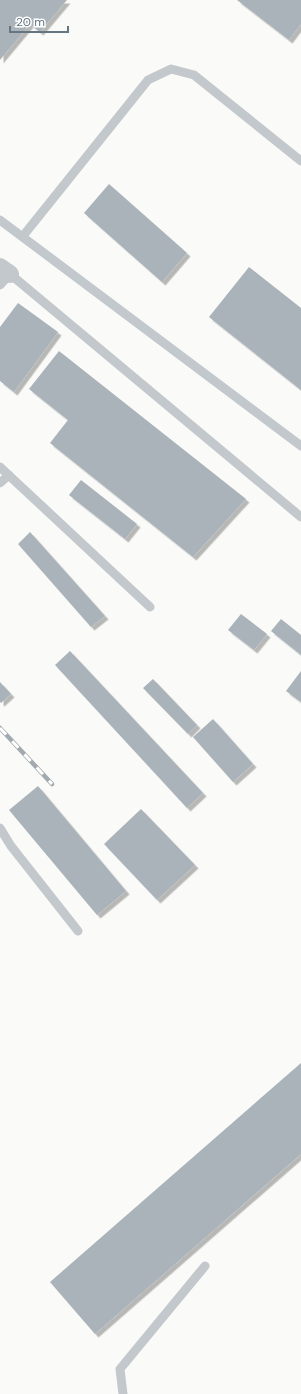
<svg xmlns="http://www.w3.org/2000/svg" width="301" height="1394" viewBox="0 0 301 1394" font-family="'DM Sans',sans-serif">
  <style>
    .building { fill: #aab3b9; filter: url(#shadow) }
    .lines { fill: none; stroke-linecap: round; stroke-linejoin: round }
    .lane { stroke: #c3c8cc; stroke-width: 9 }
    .street { stroke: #c3c8cc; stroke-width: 18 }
    .rail-casing { stroke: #a2aab0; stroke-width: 4.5 }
    .rail { stroke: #fff; stroke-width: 3; stroke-dasharray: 9; stroke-linecap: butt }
  </style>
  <defs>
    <filter id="shadow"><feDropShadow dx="3.5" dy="3.5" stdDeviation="0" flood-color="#0004"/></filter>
  </defs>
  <rect width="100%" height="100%" fill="#fafaf8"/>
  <path class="building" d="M0 0H67L40 32 30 24 0 60Z
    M237 0H301V24L289 40Z
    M109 184 187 253 162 282 84 213Z
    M249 267 301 308V390L209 317Z
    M18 303 58 332 14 392 0 381V327Z
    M59 351 246 499 193 557 50 443 68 420 29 389Z
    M81 480 137 524 125 539 69 495Z
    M30 532 105 616 91 627 18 544Z
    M241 614 267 634 254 650 228 630Z
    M281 619 301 635V655L271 631Z
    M70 651 203 793 187 808 55 665Z
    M301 671V702L286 691Z
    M153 679 197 725 188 734 143 688Z
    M0 682 11 694 1 703 0 702Z
    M213 719 253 764 233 782 193 737Z
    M38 786 126 891 97 915 9 810Z
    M141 809 195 865 157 900 104 844Z
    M301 1063V1154L95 1334 50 1282Z"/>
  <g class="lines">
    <path class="lane" d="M0 220 301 446
      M23 236 148 80 171 69 194 75 301 161
      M0 285 10 274 301 517
      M0 467 150 607
      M0 483 9 475
      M0 828 11 846 78 931
      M123 1394 120 1369 205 1266"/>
    <path class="street" d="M0 267 10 274"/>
    <defs>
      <path id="rail" d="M0 728 52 784"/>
    </defs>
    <use href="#rail" class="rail-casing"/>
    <use href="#rail" class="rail"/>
  </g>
  <path d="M10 26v6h58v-6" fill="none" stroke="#657683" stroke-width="2"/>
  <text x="16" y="26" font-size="12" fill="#657683" stroke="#ffffff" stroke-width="3" paint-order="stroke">20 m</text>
</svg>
